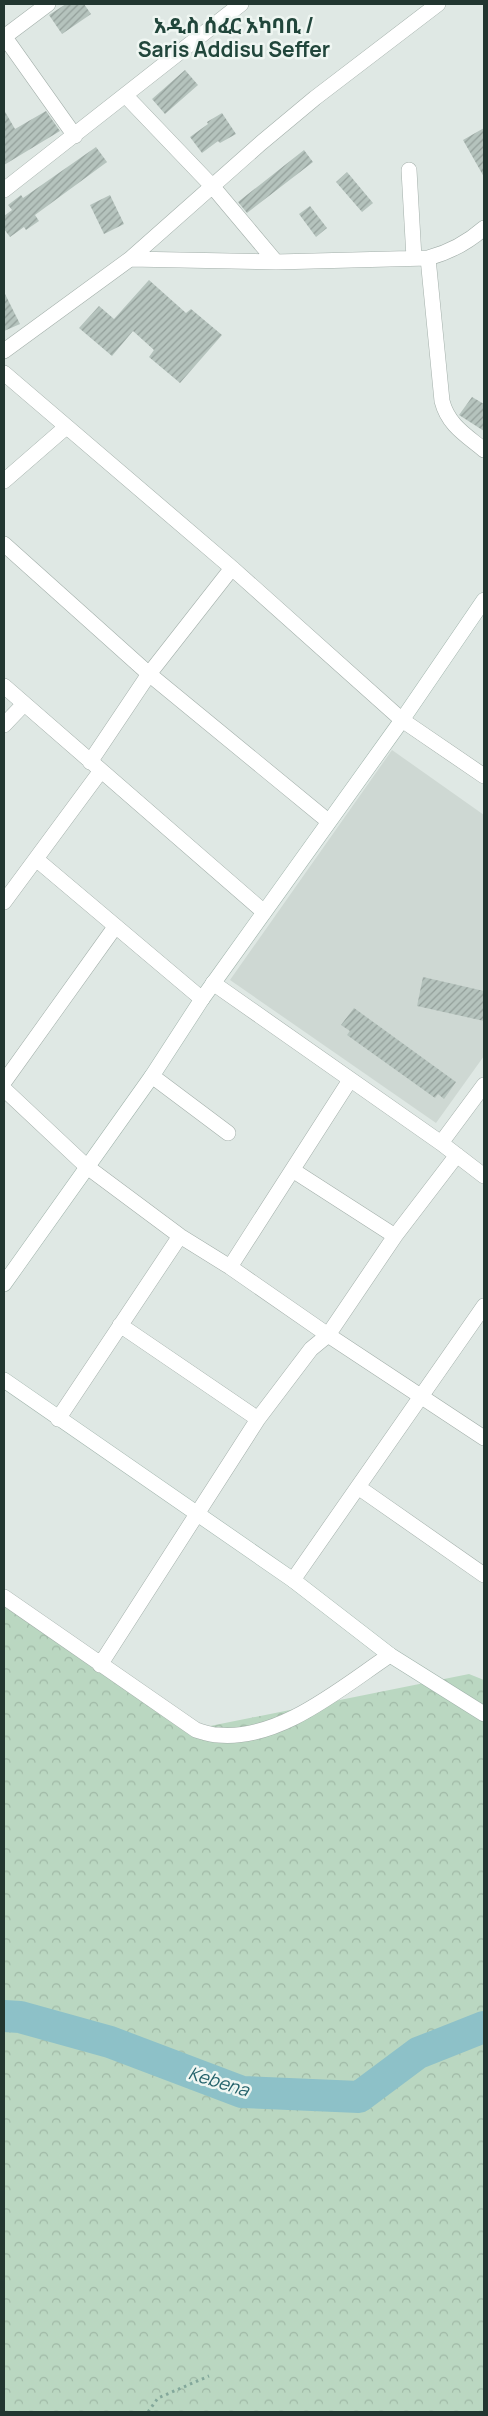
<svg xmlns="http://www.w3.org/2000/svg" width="488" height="2416" viewBox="0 0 488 2416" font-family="Manrope,'Noto Sans Ethiopic',sans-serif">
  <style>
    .built { fill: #ced8d3 }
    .forest { fill: url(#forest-crowns) }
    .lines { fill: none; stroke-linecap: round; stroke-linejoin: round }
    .river { stroke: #8dc1c8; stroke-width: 32 }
    .building { fill: url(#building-hatch) }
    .minor-casing { stroke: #a3afaa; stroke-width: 16 }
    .secondary-casing { stroke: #a0b3ab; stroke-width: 16 }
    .path { stroke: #83a89b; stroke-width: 3; stroke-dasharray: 2.5 4; stroke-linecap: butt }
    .minor { stroke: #fff; stroke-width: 15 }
    .secondary { stroke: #fff; stroke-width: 15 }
    .labels { text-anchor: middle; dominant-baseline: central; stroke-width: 5; stroke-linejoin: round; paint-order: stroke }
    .water-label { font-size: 18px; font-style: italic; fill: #24626b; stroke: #eff6f2 }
    .district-label { font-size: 21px; font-weight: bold; fill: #21463b; stroke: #eff6f2 }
  </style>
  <defs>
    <pattern id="forest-crowns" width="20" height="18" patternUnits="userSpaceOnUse" patternTransform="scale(1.25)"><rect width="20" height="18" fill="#bad7c1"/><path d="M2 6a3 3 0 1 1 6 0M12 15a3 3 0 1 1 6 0" fill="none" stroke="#a0b9a6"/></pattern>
    <pattern id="building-hatch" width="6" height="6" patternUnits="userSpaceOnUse" patternTransform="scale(1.25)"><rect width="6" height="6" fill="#b5c3bd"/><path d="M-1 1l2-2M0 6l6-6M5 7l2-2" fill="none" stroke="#939f9a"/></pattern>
  </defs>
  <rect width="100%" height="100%" fill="#dfe8e4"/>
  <path class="built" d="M392 750 484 815V1056L436 1123 230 980Z"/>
  <path class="forest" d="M4 1589 200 1728 469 1674 484 1680V2412H4Z"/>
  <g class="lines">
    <path class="river" d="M4 2016 20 2017 110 2042 242 2092 359 2097 418 2053 484 2027"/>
  </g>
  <path class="building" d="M66 4H84L91 14 62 34 49 15Z
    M185 70 198 85 165 114 152 99Z
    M4 110 15 129 46 111 60 131 4 165Z
    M222 113 236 134 220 143 218 141 202 153 190 137 208 124 207 122Z
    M484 128V177L463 140Z
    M96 147 107 162 35 215 39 221 26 230 24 227 10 237 4 229V216L12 210 8 205 21 195 23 198Z
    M304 150 313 162 247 213 238 202Z
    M347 172 373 203 362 212 336 182Z
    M110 195 124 224 104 234 90 205Z
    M310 206 327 228 316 237 299 214Z
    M149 280 186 313 191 309 222 335 180 383 149 357 154 350 133 331 112 356 79 328 99 306 114 319Z
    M4 292 20 324 4 331Z
    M472 397 484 404V431L459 415Z
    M423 977 484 991V1021L417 1006Z
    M354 1008 456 1082 444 1099 438 1094 435 1098 347 1035 350 1031 341 1025Z"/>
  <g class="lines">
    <defs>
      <path id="minor" d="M4 36 75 136
        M4 37 48 4
        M125 95 213 187 276 262 428 258C450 252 467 243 484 228
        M409 170 414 258
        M4 190 241 4
        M428 258 442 401C448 425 466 435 484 450
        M130 259 261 143 315 98 438 4
        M4 351 130 259 276 262
        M4 373 232 568 402 720 484 776
        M4 481 65 428
        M4 544 149 674 328 821
        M4 686 264 912
        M4 725 24 704
        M90 762 149 674 232 568
        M36 859 202 999
        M4 902 100 772
        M213 983 441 1143 484 1176
        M152 1076 228 1133
        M4 1082 115 927
        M4 1089 86 1166 180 1236 230 1267 328 1335 484 1438
        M441 1143 484 1085
        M294 1171 395 1236
        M230 1267 350 1080
        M120 1325 258 1419
        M58 1419 180 1236
        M358 1487 484 1575
        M293 1580 484 1306
        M4 1597 196 1730C203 1732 211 1735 218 1735 280 1741 342 1687 390 1655
        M100 1665 258 1419 311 1349 328 1335 395 1236 457 1155"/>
      <path id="secondary" d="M4 1284 152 1076 202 999 402 720 484 600
        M4 1380 293 1580 390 1655 484 1714"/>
    </defs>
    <use href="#minor" class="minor-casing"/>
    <use href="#secondary" class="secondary-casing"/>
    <path class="path" d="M148 2412 158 2398 209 2376"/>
    <use href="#minor" class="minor"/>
    <use href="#secondary" class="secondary"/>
  </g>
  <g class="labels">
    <g class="water-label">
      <text transform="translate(219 2081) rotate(17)">Kebena</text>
    </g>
    <g class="district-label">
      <text x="234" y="25">አዲስ ሰፈር አካባቢ /<tspan x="234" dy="24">Saris Addisu Seffer</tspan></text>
    </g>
  </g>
  <rect width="488" height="2416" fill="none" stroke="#223630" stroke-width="10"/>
</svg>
